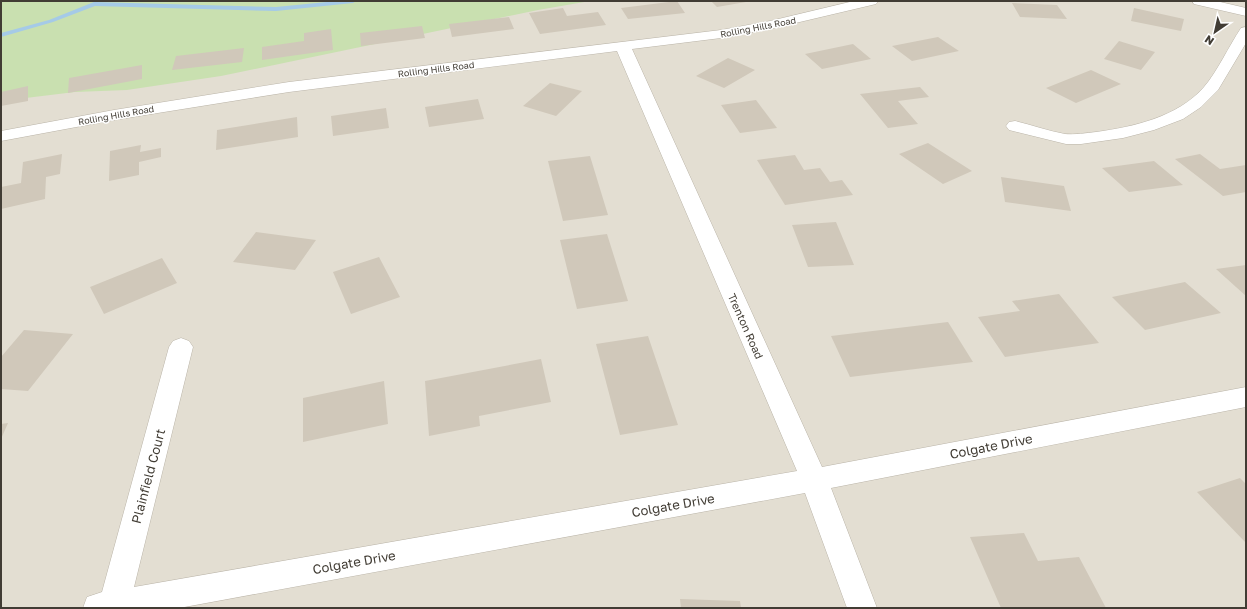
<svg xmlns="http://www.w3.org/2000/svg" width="1247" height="609" viewBox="0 0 1247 609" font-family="'Golos Text',sans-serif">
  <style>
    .residential { fill: #e3ded2 }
    .green { fill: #c9e0b0 }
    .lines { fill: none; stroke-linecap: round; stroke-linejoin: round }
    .stream { fill: #a5cae7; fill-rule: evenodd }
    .building { fill: #d0c8ba }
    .minor-casing { stroke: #bab4a8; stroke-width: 1 }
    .minor { fill: #fff; fill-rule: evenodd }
    .labels { text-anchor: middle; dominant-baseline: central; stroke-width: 3; stroke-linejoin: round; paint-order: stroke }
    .far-street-label { font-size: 9px; fill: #413c34; stroke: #fff }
    .street-label { font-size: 11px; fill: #413c34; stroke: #fff }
    .near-street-label { font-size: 13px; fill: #413c34; stroke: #fff }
  </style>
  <rect width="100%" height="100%" fill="#f0ece4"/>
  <path class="residential" d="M414 1H1246V608H1V67Z"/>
  <path class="green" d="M1 1H590L538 10 221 76 127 90 75 92 1 101Z"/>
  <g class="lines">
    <path class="stream" d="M337 1H356L353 3 276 11 95 6 53 22 1 37V33L49 20 94 2 276 7Z"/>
  </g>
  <path class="building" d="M677 1 685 13 628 19 621 8Z
    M711 1H746V2L717 7Z
    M1012 3 1057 5 1067 19 1020 17Z
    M563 8 567 16 598 12 606 25 540 34 529 13Z
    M1134 8 1184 19 1181 31 1131 21Z
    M509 17 514 29 452 37 449 24Z
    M422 26 425 38 361 46 360 33Z
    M331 29 333 50 262 60V47L304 41V33Z
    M938 37 959 51 912 61 892 46Z
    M1119 41 1155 52 1141 70 1104 59Z
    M853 44 871 59 822 69 805 54Z
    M244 48 242 62 172 70 176 56Z
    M728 58 755 70 724 88 696 76Z
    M142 65V79L68 93 69 78Z
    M1091 70 1121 84 1076 103 1046 88Z
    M550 83 582 91 556 116 523 106Z
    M28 86V101L1 106V92Z
    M920 87 929 97 898 101 918 124 888 128 860 94Z
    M478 99 484 119 429 127 425 107Z
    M756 100 777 128 740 133 721 105Z
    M386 108 389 128 333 136 331 116Z
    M297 117 298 137 216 150 217 130Z
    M928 143 972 171 943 184 899 154Z
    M141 145 140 152 161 148V157L139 162V175L109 181 110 151Z
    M62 154 60 174 46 177 45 199 1 209V187L21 183 23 162Z
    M1200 154 1220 169 1246 165V192L1223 196 1175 159Z
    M795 155 804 170 820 168 830 182 842 180 853 195 785 205 757 160Z
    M590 156 608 215 563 221 548 161Z
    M1154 161 1183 185 1129 192 1102 168Z
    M1001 177 1064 186 1071 211 1005 202Z
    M836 222 854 265 808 267 792 225Z
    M256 232 316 240 295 270 233 262Z
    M607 234 628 301 577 309 560 240Z
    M379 257 400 297 351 314 333 272Z
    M162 258 177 283 104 314 90 287Z
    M1246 265V296L1216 269Z
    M1185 282 1221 313 1145 330 1112 297Z
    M1059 294 1099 343 1005 357 978 317 1020 311 1012 301Z
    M948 322 973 362 850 377 831 336Z
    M24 330 73 334 28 391 1 389V357Z
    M648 336 678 425 620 435 596 344Z
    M541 359 551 402 479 416 480 426 429 436 425 381Z
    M384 381 388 424 303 442V398Z
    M8 423 1 439V424Z
    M1240 478 1246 484V543L1197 492Z
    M1024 533 1038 561 1079 557 1106 608H1001L970 537Z
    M680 599 740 601 741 608H681Z"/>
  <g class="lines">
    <defs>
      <path id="minor" d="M854 1H878L876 4 770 29 721 38 632 49 822 467 1246 387V407L831 488 877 608H847L805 493 179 608H83L87 597 102 592 169 347 173 341 181 338 189 341 193 347 134 587 797 471 617 51 289 92 114 120 1 141V131L114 110 289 82 721 30 770 21Z
        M1192 1H1216L1246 8V16L1194 4Z
        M1246 27V43L1218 90 1201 107 1183 119 1154 130 1123 138 1081 144H1066L1009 130 1006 126 1009 122 1015 121C1032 125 1048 131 1065 134 1075 135 1086 133 1096 132 1133 127 1178 117 1204 87 1217 72 1229 46 1241 28Z"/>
    </defs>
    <use href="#minor" class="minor-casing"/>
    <use href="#minor" class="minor"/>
  </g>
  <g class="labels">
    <g class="far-street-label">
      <text transform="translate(758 27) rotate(-11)">Rolling Hills Road</text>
      <text transform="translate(436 69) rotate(-7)">Rolling Hills Road</text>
      <text transform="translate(116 115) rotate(-10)">Rolling Hills Road</text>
    </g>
    <g class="street-label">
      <text transform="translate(746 326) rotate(66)">Trenton Road</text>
    </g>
    <g class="near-street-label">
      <text transform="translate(991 446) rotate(-11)">Colgate Drive</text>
      <text transform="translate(148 476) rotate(-75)">Plainfield Court</text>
      <text transform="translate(673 505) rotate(-10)">Colgate Drive</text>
      <text transform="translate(354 562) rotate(-10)">Colgate Drive</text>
    </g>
  </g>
  <rect width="1247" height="609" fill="none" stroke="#413c34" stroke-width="4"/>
  <g transform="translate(1215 32) rotate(214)" stroke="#ffffff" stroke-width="3" paint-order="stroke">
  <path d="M0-3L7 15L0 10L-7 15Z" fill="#413c34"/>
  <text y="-6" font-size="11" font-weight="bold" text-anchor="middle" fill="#413c34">N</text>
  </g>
</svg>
